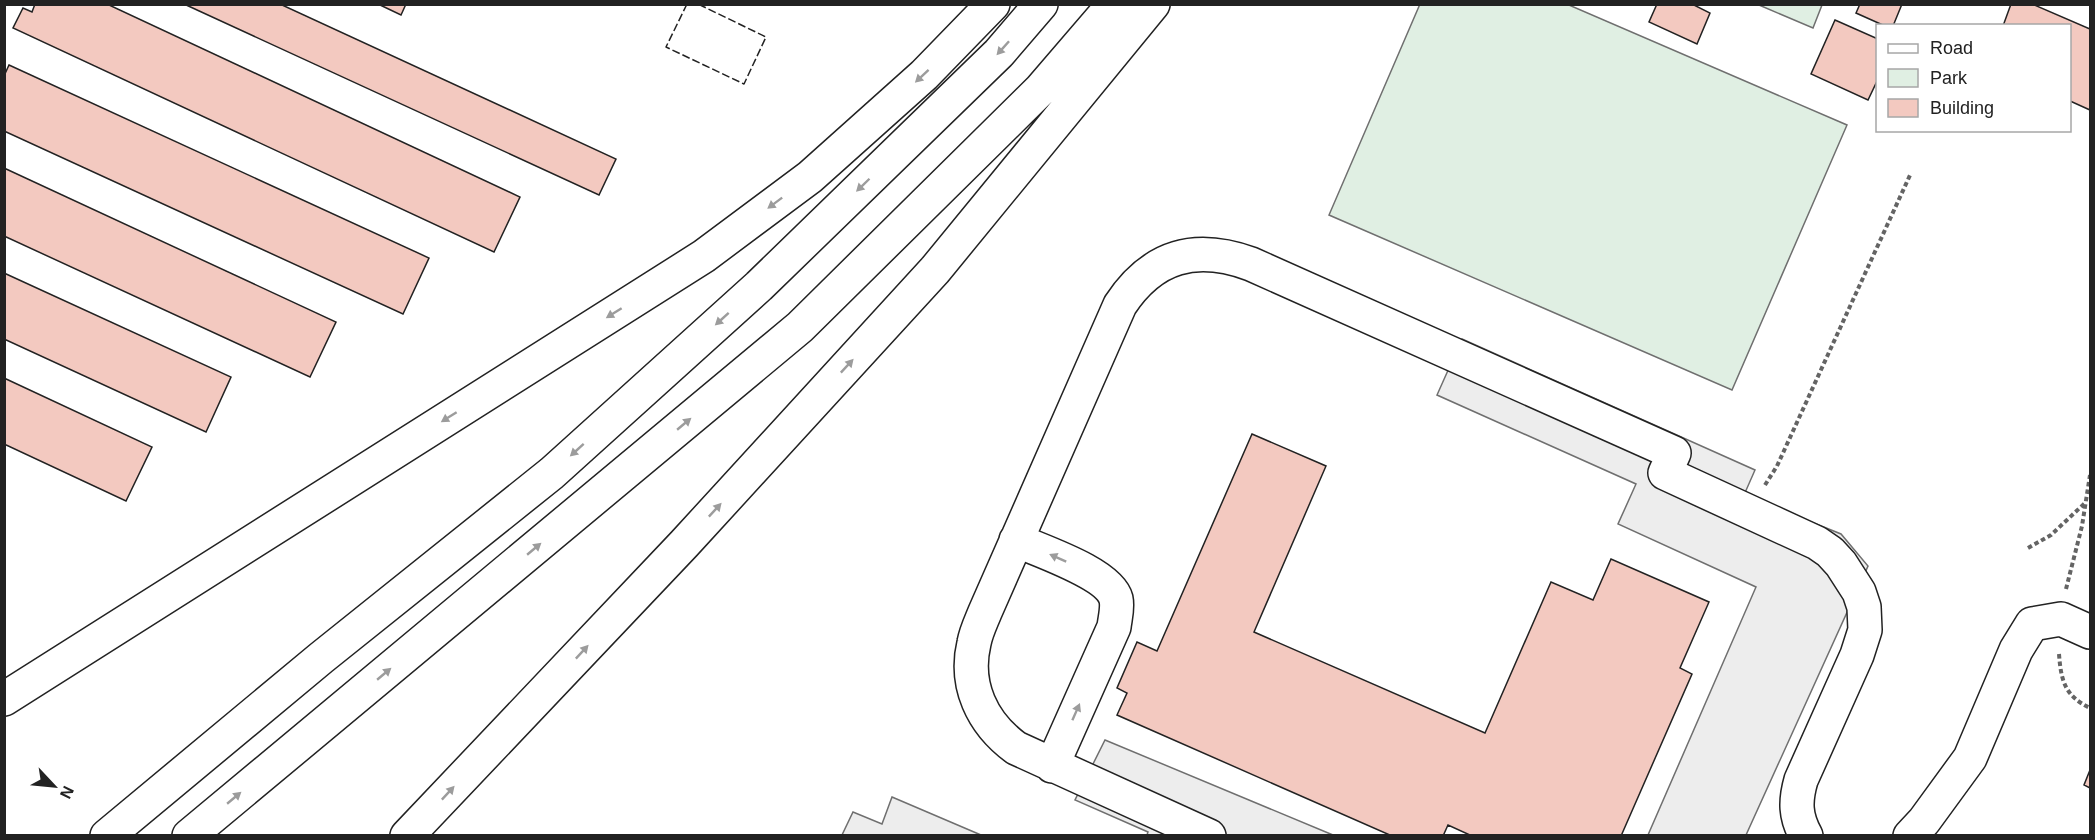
<svg xmlns="http://www.w3.org/2000/svg" width="2095" height="840" viewBox="0 0 2095 840" font-family="Arial,sans-serif">
  <style>
    .green { fill: #e0efe3; stroke: #6f6f6f; stroke-width: 1.5 }
    .parking { fill: #ededed; stroke: #6f6f6f; stroke-width: 1.5 }
    .building { fill: #f3c9c0; stroke: #222; stroke-width: 1.5 }
    .lines { fill: none; stroke-linecap: round; stroke-linejoin: round }
    .minor-casing { stroke: #222; stroke-width: 36 }
    .highway-casing { stroke: #222; stroke-width: 36 }
    .path { stroke: #646464; stroke-width: 4; stroke-dasharray: 4.5 3; stroke-linecap: butt }
    .minor { stroke: #fff; stroke-width: 33 }
    .highway { stroke: #fff; stroke-width: 33 }
    .fence { stroke: #222; stroke-width: 1.5; stroke-dasharray: 8 3; stroke-linecap: butt }
    .oneway { fill: #9c9c9c }
  </style>
  <rect width="100%" height="100%" fill="#fff"/>
  <path class="green" d="M1420 4 1569 5 1847 125 1732 390 1329 215Z
    M1759 5H1822L1813 28Z"/>
  <path class="parking" d="M1462 339 1755 470 1744 495 1841 534 1868 566 1746 835H1648L1756 587 1618 524 1636 484 1437 395Z
    M1105 740 1333 835H1147L1148 832 1075 800Z
    M892 797 981 835H842L853 812 882 824Z"/>
  <path class="building" d="M35 4H107L520 197 494 252 13 28 23 8 32 12Z
    M184 4H280L616 159 599 195Z
    M378 4H406L401 15Z
    M1657 4H1692L1710 13 1697 44 1649 22Z
    M1860 4H1902L1893 26H1885L1856 13Z
    M2011 4H2032L2090 29V110L2070 101V26H2003Z
    M1835 20 1878 39V79L1868 100 1811 74Z
    M9 65 429 258 403 314 4 131V76Z
    M4 168 336 322 310 377 4 236Z
    M4 273 231 377 206 432 4 339Z
    M4 378 152 447 126 501 4 444Z
    M1252 434 1326 466 1254 632 1485 733 1551 582 1593 600 1611 559 1709 602 1680 668 1692 674 1621 836H1472L1448 825 1443 836H1392L1117 715 1127 693 1117 688 1137 642 1157 651Z
    M2090 770V788L2084 785Z"/>
  <g class="lines">
    <defs>
      <path id="minor" d="M1016 540C1040 551 1109 573 1116 599 1118 608 1115 618 1114 627L1052 766
        M1209 836 1016 748C982 723 964 685 974 643 976 632 981 622 985 612L1120 305C1153 255 1196 244 1251 264L1674 453 1665 473 1817 543 1830 552 1841 564 1859 592 1864 607 1865 630 1857 655 1801 780C1795 801 1795 816 1806 836
        M1910 836 1924 821 1970 758 2016 650 2032 624 2061 619 2090 632"/>
      <path id="highway" d="M4 699 704 256 810 177 924 75 993 4
        M107 836 321 658 552 473 759 286 999 53 1041 4
        M189 836 800 327 1041 89 1114 4
        M407 836 684 544 935 270 1153 4"/>
    </defs>
    <use href="#minor" class="minor-casing"/>
    <use href="#highway" class="highway-casing"/>
    <path class="path" d="M1765 485 1777 466 1911 173
      M2028 548 2051 535 2085 503
      M2066 589 2082 526 2090 475
      M2059 654C2061 681 2065 696 2090 708"/>
    <use href="#minor" class="minor"/>
    <use href="#highway" class="highway"/>
    <path class="fence" d="M687 4 666 47 744 84 766 37 698 4"/>
  </g>
  <defs><path id="oneway-solid" d="M-6-.8H1V-3.2L6.5 0L1 3.2V.8H-6Z" transform="scale(1.5)"/></defs>
  <g class="oneway">
    <use href="#oneway-solid" transform="translate(1003 48) rotate(132)"/>
    <use href="#oneway-solid" transform="translate(922 76) rotate(137)"/>
    <use href="#oneway-solid" transform="translate(863 185) rotate(136)"/>
    <use href="#oneway-solid" transform="translate(775 203) rotate(143)"/>
    <use href="#oneway-solid" transform="translate(614 313) rotate(148)"/>
    <use href="#oneway-solid" transform="translate(722 319) rotate(138)"/>
    <use href="#oneway-solid" transform="translate(847 366) rotate(-47)"/>
    <use href="#oneway-solid" transform="translate(449 417) rotate(148)"/>
    <use href="#oneway-solid" transform="translate(684 424) rotate(-40)"/>
    <use href="#oneway-solid" transform="translate(577 450) rotate(138)"/>
    <use href="#oneway-solid" transform="translate(715 510) rotate(-47)"/>
    <use href="#oneway-solid" transform="translate(534 549) rotate(-40)"/>
    <use href="#oneway-solid" transform="translate(1058 558) rotate(-156)"/>
    <use href="#oneway-solid" transform="translate(582 652) rotate(-47)"/>
    <use href="#oneway-solid" transform="translate(384 674) rotate(-40)"/>
    <use href="#oneway-solid" transform="translate(1076 712) rotate(-66)"/>
    <use href="#oneway-solid" transform="translate(448 793) rotate(-47)"/>
    <use href="#oneway-solid" transform="translate(234 798) rotate(-40)"/>
  </g>
  <rect width="2095" height="840" fill="none" stroke="#222222" stroke-width="12"/>
  <rect x="1876" y="24" width="195" height="108" fill="#ffffff" stroke="#a7a7a7" stroke-width="1.5"/>
  <rect x="1888" y="44" width="30" height="9" fill="#ffffff" stroke="#a7a7a7" stroke-width="1.5"/>
  <text x="1930" y="54" font-size="18" fill="#222222">Road</text>
  <rect x="1888" y="69" width="30" height="18" fill="#e0efe3" stroke="#a7a7a7" stroke-width="1.5"/>
  <text x="1930" y="84" font-size="18" fill="#222222">Park</text>
  <rect x="1888" y="99" width="30" height="18" fill="#f3c9c0" stroke="#a7a7a7" stroke-width="1.5"/>
  <text x="1930" y="114" font-size="18" fill="#222222">Building</text>
  <g transform="translate(54 786) rotate(116)" stroke="#ffffff" stroke-width="4.5" paint-order="stroke">
  <path d="M0-4.5L10 22L0 15L-10 22Z" fill="#222222"/>
  <text y="-9" font-size="16" font-weight="bold" text-anchor="middle" fill="#222222">N</text>
  </g>
</svg>
